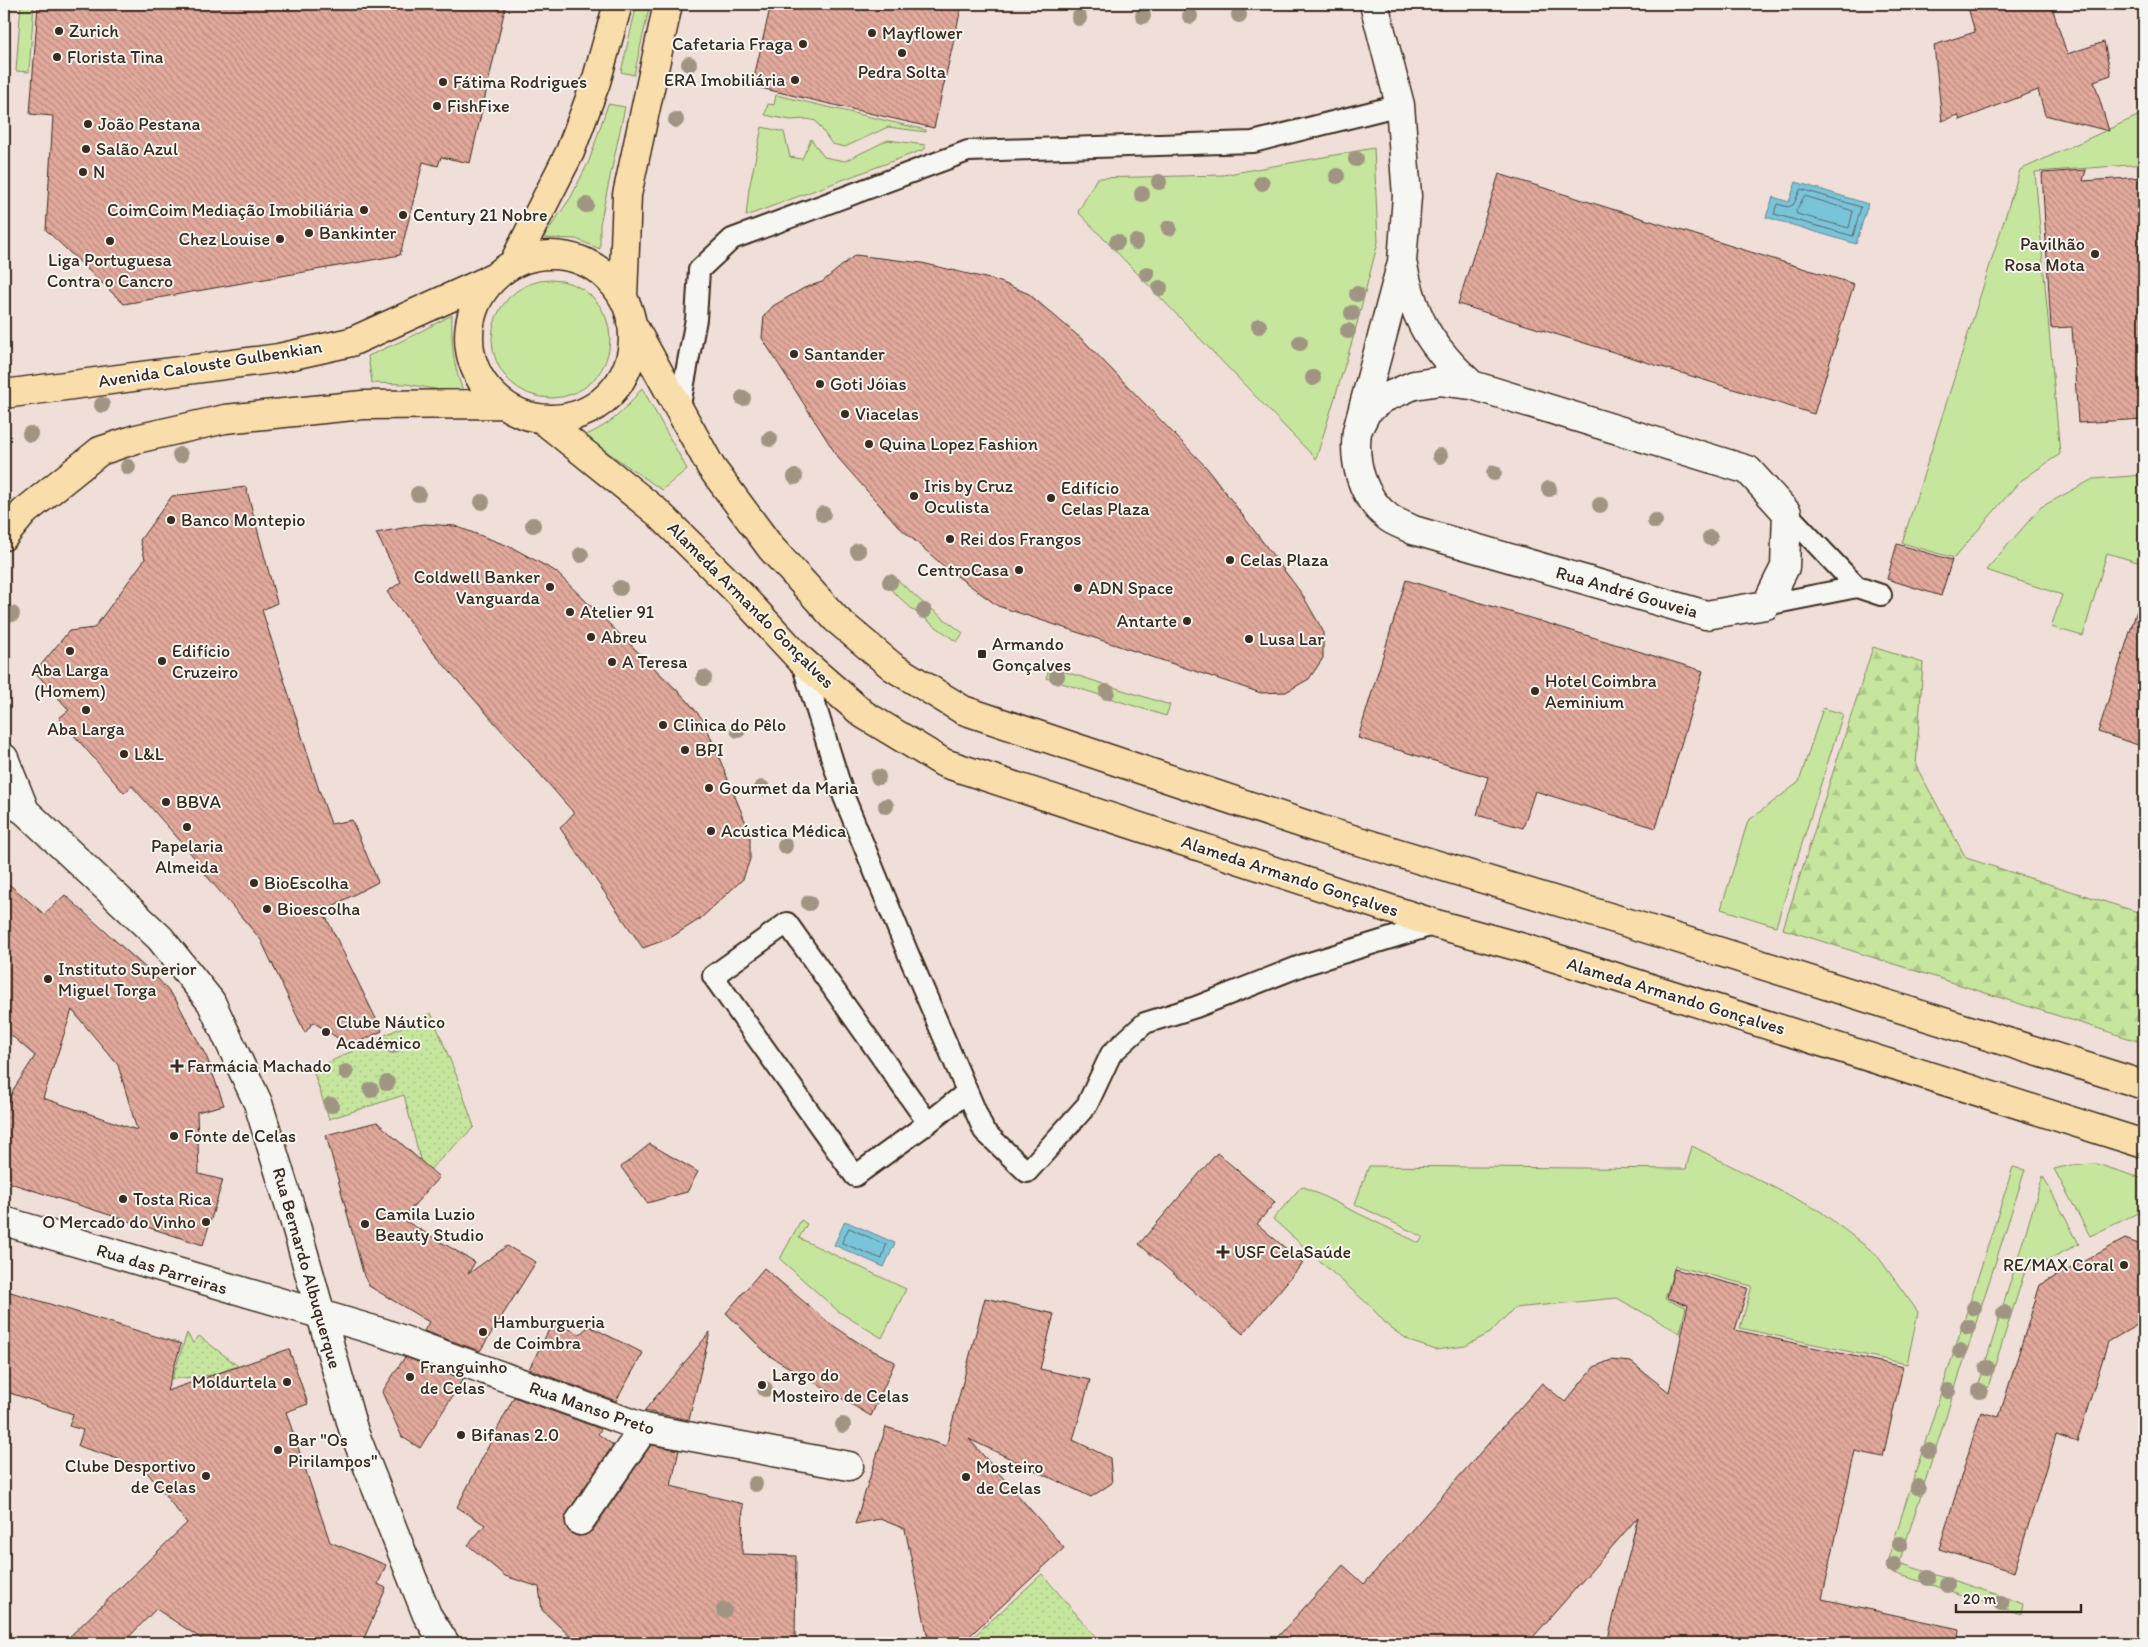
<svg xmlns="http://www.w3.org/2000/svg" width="2148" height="1647" viewBox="0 0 2148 1647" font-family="Itim,sans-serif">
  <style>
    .green { fill: #c6e69e; stroke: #80885e }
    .forest { fill: url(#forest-firs); stroke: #80885e }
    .garden { fill: url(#garden-dots); stroke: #80885e }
    .water { fill: #7ac4da; stroke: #61868f }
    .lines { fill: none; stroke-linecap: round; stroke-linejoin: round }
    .shore { stroke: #546869; stroke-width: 1 }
    .building { fill: url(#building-back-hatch); stroke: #3b2a1e; fill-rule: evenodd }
    .lane-casing { stroke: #3b2a1e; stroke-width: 24 }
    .street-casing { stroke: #3b2a1e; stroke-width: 31 }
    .secondary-casing { stroke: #3b2a1e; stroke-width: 31 }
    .primary-casing { stroke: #3b2a1e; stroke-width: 31 }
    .lane { stroke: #f6f6f2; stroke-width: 20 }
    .street { stroke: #f6f6f2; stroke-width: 28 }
    .secondary { stroke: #f6f6f2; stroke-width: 28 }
    .primary { stroke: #f9deab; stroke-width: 28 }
    .tree { fill: #a09583 }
    .poi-dot { fill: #3b2a1e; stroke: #f6f6f2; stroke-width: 2 }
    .labels { text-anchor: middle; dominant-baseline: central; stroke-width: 4; stroke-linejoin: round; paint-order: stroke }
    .poi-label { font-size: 18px; fill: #3b2a1e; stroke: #f6f6f2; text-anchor: start }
    .street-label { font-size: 18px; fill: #3b2a1e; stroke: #f6f6f2 }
  </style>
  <defs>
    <pattern id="forest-firs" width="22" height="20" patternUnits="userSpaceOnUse" patternTransform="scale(1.25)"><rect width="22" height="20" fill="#c6e69e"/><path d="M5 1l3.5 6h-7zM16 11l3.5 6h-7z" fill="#abc588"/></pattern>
    <pattern id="garden-dots" width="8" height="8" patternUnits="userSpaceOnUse" patternTransform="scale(1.25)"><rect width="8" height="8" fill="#c6e69e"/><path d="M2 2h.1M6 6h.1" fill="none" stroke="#abc588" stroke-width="1.8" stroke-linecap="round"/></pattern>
    <pattern id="building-back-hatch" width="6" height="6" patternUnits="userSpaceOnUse" patternTransform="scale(1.25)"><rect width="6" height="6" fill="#e2a99c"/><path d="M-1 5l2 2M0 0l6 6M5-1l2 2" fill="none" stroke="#b88a7f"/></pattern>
  </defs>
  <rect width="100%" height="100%" fill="#f0dfd8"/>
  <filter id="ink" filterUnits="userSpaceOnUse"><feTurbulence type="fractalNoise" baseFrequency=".02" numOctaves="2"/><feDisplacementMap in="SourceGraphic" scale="10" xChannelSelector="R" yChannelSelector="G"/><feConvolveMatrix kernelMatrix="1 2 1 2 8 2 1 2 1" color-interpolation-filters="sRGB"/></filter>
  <g filter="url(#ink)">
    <path class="green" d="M21 4H34L29 72 16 71Z
      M637 4H650L634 75 621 72Z
      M776 95 926 130V132L888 127 845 147 832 144 816 121 807 119 790 120 765 115 768 104 774 105Z
      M608 104 625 107 600 224V249L576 239 543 238 571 197 589 161Z
      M2144 113V164L2035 172 2060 454 2019 482 1954 558 1902 543 2020 170Z
      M762 127 784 132 790 157 802 159 811 139 824 157 845 161 888 140 925 145V149L746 216 749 189Z
      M1374 148 1378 242 1354 335 1316 459 1078 212 1097 178 1223 175Z
      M492 339a59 59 0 1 1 118 0a59 59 0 1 1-118 0Z
      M452 315C451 345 453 365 464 394L406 384 372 383 368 356 406 339Z
      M642 388 687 469 662 490 584 436C611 424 624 412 642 388Z
      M2144 475V564L2107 553 2083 636 2051 627 2062 595 1986 570 2041 507 2093 479Z
      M892 575 921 601 963 633 957 642 913 610 884 583Z
      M1050 667 1170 705 1166 716 1046 678Z
      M1823 708 1843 714 1776 926 1721 909 1748 821 1799 782Z
      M1692 1146 1820 1211 1876 1254 1918 1312 1907 1364 1740 1328 1752 1286 1675 1266 1665 1299 1686 1307 1680 1333 1617 1298 1514 1308 1490 1333 1465 1346 1436 1350 1412 1342 1390 1328 1371 1307 1273 1219 1302 1186 1419 1243 1423 1237 1355 1204 1369 1166 1686 1169Z
      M2097 1164 2144 1179V1210L2090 1236 2054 1169 2071 1165Z
      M2013 1167 2025 1170 1899 1563 2023 1603 2021 1614 1888 1571 1886 1565Z
      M2043 1176 2079 1244 2025 1271 1987 1390 1978 1387Z
      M801 1220 807 1224 799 1238 906 1289 882 1338 839 1312 780 1259Z"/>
    <path class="forest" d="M1873 647 1923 663 1916 766 1966 858 2144 914V1043L1783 929Z"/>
    <path class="garden" d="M431 1013 457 1077 474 1127 424 1175 404 1095 329 1119 313 1070Z
      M187 1333 193 1343 199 1336 238 1366 212 1375 172 1379Z
      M1042 1574 1101 1643H977L972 1638Z"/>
    <path class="water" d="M1796 182 1868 204 1856 244 1766 217 1773 197 1789 202Z
      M845 1221 895 1243 884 1267 834 1245Z"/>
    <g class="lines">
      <path class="shore" d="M1801 189 1861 207 1853 236 1774 214 1777 204 1788 207 1793 205Z
        M1805 196 1853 211 1849 228 1797 214 1796 211Z
        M849 1228 886 1245 882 1259 842 1243Z"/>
    </g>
    <path class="building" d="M38 4H506L470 163 441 157 438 166 423 162 400 255 124 304 46 230 53 116 30 114Z
      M771 4H962L934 128 752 86Z
      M1967 4H2051L2067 54 2104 42 2111 75 2094 81 2109 131 2045 115 2038 90 1960 120 1958 115 1942 121 1934 45 1975 32Z
      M2086 170 2083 181 2144 177V419L2078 423 2072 327 2051 328 2042 173Z
      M1499 174 1854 284 1814 414 1458 304Z
      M855 255 922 263 998 281 1029 294 1084 341 1207 468 1302 594 1323 631V658L1309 679 1286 692 1261 693 998 606 946 568 899 527 839 459 762 338 764 316 773 306 804 288 822 282Z
      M246 487 277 603 262 610 318 787 331 824 352 820 378 882 323 911 382 1031 350 1046 313 1022 305 1033 261 940 205 874 207 873 183 844 132 786 124 793 59 718 69 710 35 672 69 631 94 628 145 559 140 540 172 496Z
      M424 524 455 526 511 547 555 571 686 699 704 721 750 833V859L743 879 700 919 670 938 643 948 560 828 574 813 430 649 387 592 401 582 376 533Z
      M1897 544 1952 560 1941 596 1887 579Z
      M1406 580 1703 671 1656 828 1535 791 1523 828 1477 815 1488 777 1358 738Z
      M2137 610 2144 611V747L2098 732Z
      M4 880 44 914 65 895 159 980 176 1000 207 1058 224 1105 197 1112 199 1174 223 1180 203 1245 4 1181V1113L13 1090 35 1056 4 1029ZM72 1010 118 1065 137 1130 43 1098Z
      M377 1122 439 1177 402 1219 475 1262 468 1274 507 1246 536 1262 480 1351 424 1331 429 1322 369 1286 364 1276 326 1135Z
      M650 1144 698 1172 687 1192 647 1203 621 1167Z
      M1217 1153 1275 1202 1257 1224 1303 1263 1243 1334 1139 1244Z
      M2125 1239 2144 1246V1321L2108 1342 2077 1442 2056 1435 2014 1572 1939 1549 1981 1412 1999 1417 2040 1285Z
      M764 1268 828 1322 862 1345 895 1362 871 1416 768 1355 726 1313Z
      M1674 1269 1748 1288 1735 1330 1903 1367 1883 1457 1855 1451 1822 1599 1959 1629 1958 1643H1607L1638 1517 1528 1643H1272L1343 1565 1364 1584 1542 1383 1565 1402 1594 1367 1611 1360 1631 1362 1669 1392 1688 1305 1667 1298Z
      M4 1290 181 1344 167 1391 289 1349 308 1404 286 1412 330 1542 386 1565 378 1584 386 1588 362 1643H208L156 1609 123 1643H63L187 1523 143 1467 78 1446 83 1430 69 1426 73 1414 4 1391Z
      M985 1298 1054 1314 1040 1369 1090 1380 1073 1440 1110 1458 1112 1483 1091 1497 969 1439 1064 1548 962 1643H929L905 1529 880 1519 855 1524 886 1427 946 1446Z
      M553 1322 580 1334 589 1326 643 1353 616 1401 529 1369Z
      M710 1332 689 1420 644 1411Z
      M405 1357 463 1379 420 1448 402 1437 382 1392Z
      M514 1397 601 1429 598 1434 613 1445 567 1513 565 1519 566 1527 572 1534 578 1536 586 1535 593 1530 651 1445 679 1450 671 1486 743 1504 742 1554 796 1556 795 1643H577L542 1610 539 1587 505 1576 468 1545 485 1525 457 1507Z"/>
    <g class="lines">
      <defs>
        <path id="lane" d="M679 410 696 319 699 270 732 239 968 151 1253 142 1400 105
          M1787 513 1857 587
          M1766 605 1857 587 1881 595
          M801 660 844 797 907 951 984 1131 1027 1172 1087 1105 1111 1054 1145 1023 1196 1007 1303 965 1436 924
          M787 923 928 1123 855 1176 713 976Z
          M928 1123 967 1092"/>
        <path id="street" d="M1403 266C1415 321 1431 347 1472 385
          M1357 431 1367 411 1384 398 1414 385 1440 381 1472 385 1748 470 1787 513 1785 567 1766 605 1706 615 1413 530C1406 526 1396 523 1389 518 1362 498 1353 463 1357 431L1402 262 1407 196 1400 105 1374 4
          M4 1221 384 1333 644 1428 849 1466
          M580 1521 644 1428"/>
        <path id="secondary" d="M4 758 25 811
          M4 797 25 811 160 938 211 1002 258 1103 296 1226 354 1432 427 1615 445 1643"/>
        <path id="primary" d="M469 337a82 82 0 1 1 164 0a82 82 0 1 1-164 0Z
          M513 264 570 152 596 82 618 4
          M623 297 627 195 668 4
          M631 322 711 467 771 548 836 619 893 667 963 710 1319 829 1622 921 2144 1085
          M4 394 279 358 351 342 493 278
          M542 419 657 512 735 589 801 660 863 714 944 763 1436 924 1527 949 2144 1144
          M4 536 24 512 100 451 136 439 225 419 363 405 504 404"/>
      </defs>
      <use href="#lane" class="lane-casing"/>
      <use href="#street" class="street-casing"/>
      <use href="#secondary" class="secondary-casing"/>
      <use href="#primary" class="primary-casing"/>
      <use href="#lane" class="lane"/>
      <use href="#street" class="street"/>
      <use href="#secondary" class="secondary"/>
      <use href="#primary" class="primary"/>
    </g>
    <g class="tree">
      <circle cx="1239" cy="15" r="8"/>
      <circle cx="1143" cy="16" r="8"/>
      <circle cx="1190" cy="16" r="8"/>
      <circle cx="1079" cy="18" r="8"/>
      <circle cx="689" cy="64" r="8"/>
      <circle cx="676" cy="120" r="8"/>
      <circle cx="1356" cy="159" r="8"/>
      <circle cx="1337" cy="176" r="8"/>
      <circle cx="1159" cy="182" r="8"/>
      <circle cx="1262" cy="183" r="8"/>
      <circle cx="1142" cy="194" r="8"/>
      <circle cx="586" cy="205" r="8"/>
      <circle cx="1169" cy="228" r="8"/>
      <circle cx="1117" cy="242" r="8"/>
      <circle cx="1136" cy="242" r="8"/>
      <circle cx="1147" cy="274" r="8"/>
      <circle cx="1160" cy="288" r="8"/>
      <circle cx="1357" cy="294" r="8"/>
      <circle cx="1352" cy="313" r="8"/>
      <circle cx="1259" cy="326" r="8"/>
      <circle cx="1348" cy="331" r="8"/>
      <circle cx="1300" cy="343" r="8"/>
      <circle cx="1313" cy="378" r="8"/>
      <circle cx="743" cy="398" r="8"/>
      <circle cx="102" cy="405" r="8"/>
      <circle cx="30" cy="434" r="8"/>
      <circle cx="770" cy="439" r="8"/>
      <circle cx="180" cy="455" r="8"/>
      <circle cx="1440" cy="456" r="8"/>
      <circle cx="128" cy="467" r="8"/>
      <circle cx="1494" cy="473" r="8"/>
      <circle cx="795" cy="477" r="8"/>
      <circle cx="1549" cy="489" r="8"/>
      <circle cx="418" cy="494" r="8"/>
      <circle cx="482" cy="502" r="8"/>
      <circle cx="1600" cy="505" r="8"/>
      <circle cx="823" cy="514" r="8"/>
      <circle cx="1655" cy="521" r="8"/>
      <circle cx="533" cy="525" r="8"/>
      <circle cx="1710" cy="538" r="8"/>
      <circle cx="858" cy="551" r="8"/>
      <circle cx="581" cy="555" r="8"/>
      <circle cx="890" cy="582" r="8"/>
      <circle cx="620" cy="588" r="8"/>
      <circle cx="924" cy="611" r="8"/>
      <circle cx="12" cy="614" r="8"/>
      <circle cx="1057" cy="676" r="8"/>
      <circle cx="704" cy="678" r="8"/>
      <circle cx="1107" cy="692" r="8"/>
      <circle cx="738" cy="730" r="8"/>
      <circle cx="878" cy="777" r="8"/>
      <circle cx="762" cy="788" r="8"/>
      <circle cx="886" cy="806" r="8"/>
      <circle cx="785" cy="846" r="8"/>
      <circle cx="809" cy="903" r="8"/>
      <circle cx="393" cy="1046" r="8"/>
      <circle cx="346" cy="1072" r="8"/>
      <circle cx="387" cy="1083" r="8"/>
      <circle cx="371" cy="1090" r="8"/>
      <circle cx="331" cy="1105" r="8"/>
      <circle cx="1974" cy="1308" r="8"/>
      <circle cx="2004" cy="1313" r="8"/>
      <circle cx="1968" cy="1327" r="8"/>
      <circle cx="1960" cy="1351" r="8"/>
      <circle cx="1987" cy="1368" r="8"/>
      <circle cx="765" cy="1389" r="8"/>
      <circle cx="1948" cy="1391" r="8"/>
      <circle cx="1980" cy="1391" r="8"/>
      <circle cx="843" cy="1425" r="8"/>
      <circle cx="1929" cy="1451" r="8"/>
      <circle cx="755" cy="1484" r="8"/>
      <circle cx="1918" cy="1487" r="8"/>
      <circle cx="1900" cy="1544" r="8"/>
      <circle cx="1894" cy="1565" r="8"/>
      <circle cx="1928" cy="1578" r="8"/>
      <circle cx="1947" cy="1585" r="8"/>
      <circle cx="2001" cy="1603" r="8"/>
      <circle cx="724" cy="1610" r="8"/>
    </g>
  </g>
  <g class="poi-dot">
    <circle cx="59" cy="31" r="5"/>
    <circle cx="872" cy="33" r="5"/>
    <circle cx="803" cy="44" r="5"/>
    <circle cx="902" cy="53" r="5"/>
    <circle cx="57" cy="57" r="5"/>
    <circle cx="795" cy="80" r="5"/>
    <circle cx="443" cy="82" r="5"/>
    <circle cx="437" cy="106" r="5"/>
    <circle cx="88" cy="124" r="5"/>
    <circle cx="86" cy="149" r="5"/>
    <circle cx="83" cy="172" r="5"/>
    <circle cx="364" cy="210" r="5"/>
    <circle cx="403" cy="215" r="5"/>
    <circle cx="309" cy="233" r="5"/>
    <circle cx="280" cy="239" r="5"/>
    <circle cx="110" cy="241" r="5"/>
    <circle cx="2095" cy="254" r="5"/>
    <circle cx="794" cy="354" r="5"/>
    <circle cx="820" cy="384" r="5"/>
    <circle cx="845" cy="414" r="5"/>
    <circle cx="869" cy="444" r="5"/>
    <circle cx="914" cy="496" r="5"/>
    <circle cx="1051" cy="498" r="5"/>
    <circle cx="171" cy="520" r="5"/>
    <circle cx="950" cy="539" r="5"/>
    <circle cx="1230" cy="560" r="5"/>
    <circle cx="1019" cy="570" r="5"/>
    <circle cx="550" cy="587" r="5"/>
    <circle cx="1078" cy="588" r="5"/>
    <circle cx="570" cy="612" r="5"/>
    <circle cx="1187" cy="621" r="5"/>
    <circle cx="591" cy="637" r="5"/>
    <circle cx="1249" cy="639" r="5"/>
    <circle cx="70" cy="651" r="5"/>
    <rect x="977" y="649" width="10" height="10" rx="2.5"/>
    <circle cx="162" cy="661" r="5"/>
    <circle cx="612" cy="662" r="5"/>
    <circle cx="1535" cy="691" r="5"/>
    <circle cx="86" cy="710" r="5"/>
    <circle cx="663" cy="725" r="5"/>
    <circle cx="685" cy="750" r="5"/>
    <circle cx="124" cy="754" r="5"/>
    <circle cx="709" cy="788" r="5"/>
    <circle cx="166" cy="802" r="5"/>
    <circle cx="187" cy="827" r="5"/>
    <circle cx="711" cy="831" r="5"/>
    <circle cx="254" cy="883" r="5"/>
    <circle cx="267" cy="909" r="5"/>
    <circle cx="48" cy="979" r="5"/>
    <circle cx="326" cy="1032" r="5"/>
    <path d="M174.5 1058.5h5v5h5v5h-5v5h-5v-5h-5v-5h5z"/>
    <circle cx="174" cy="1136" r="5"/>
    <circle cx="123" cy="1199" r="5"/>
    <circle cx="206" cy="1222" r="5"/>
    <circle cx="365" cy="1224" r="5"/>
    <path d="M1220.5 1244.5h5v5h5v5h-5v5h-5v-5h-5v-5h5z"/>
    <circle cx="2124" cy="1265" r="5"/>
    <circle cx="483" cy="1332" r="5"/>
    <circle cx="410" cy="1377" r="5"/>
    <circle cx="287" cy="1382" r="5"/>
    <circle cx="762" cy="1385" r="5"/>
    <circle cx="461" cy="1435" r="5"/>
    <circle cx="278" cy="1450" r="5"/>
    <circle cx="206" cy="1476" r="5"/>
    <circle cx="966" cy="1477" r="5"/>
  </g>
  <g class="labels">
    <g class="poi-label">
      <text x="69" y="31">Zurich</text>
      <text x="882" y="33">Mayflower</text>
      <text x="793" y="44" text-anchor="end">Cafetaria Fraga</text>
      <text x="67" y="57">Florista Tina</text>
      <text x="902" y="72" text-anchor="middle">Pedra Solta</text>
      <text x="785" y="80" text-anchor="end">ERA Imobiliária</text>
      <text x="453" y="82">Fátima Rodrigues</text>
      <text x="447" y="106">FishFixe</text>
      <text x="98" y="124">João Pestana</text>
      <text x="96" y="149">Salão Azul</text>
      <text x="93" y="172">N</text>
      <text x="354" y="210" text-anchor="end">CoimCoim Mediação Imobiliária</text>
      <text x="413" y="215">Century 21 Nobre</text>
      <text x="319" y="233">Bankinter</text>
      <text x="270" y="239" text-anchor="end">Chez Louise</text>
      <text x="2085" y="244" text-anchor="end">Pavilhão<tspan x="2085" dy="21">Rosa Mota</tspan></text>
      <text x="110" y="260" text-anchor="middle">Liga Portuguesa<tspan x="110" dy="21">Contra o Cancro</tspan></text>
      <text x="804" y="354">Santander</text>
      <text x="830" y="384">Goti Jóias</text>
      <text x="855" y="414">Viacelas</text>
      <text x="879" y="444">Quina Lopez Fashion</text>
      <text x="924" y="486">Iris by Cruz<tspan x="924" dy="21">Oculista</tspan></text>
      <text x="1061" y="488">Edifício<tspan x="1061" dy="21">Celas Plaza</tspan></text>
      <text x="181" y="520">Banco Montepio</text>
      <text x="960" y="539">Rei dos Frangos</text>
      <text x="1240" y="560">Celas Plaza</text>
      <text x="1009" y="570" text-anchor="end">CentroCasa</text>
      <text x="540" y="577" text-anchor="end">Coldwell Banker<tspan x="540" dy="21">Vanguarda</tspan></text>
      <text x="1088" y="588">ADN Space</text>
      <text x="580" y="612">Atelier 91</text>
      <text x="1177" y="621" text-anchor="end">Antarte</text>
      <text x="601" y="637">Abreu</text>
      <text x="1259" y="639">Lusa Lar</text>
      <text x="992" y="644">Armando<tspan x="992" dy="21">Gonçalves</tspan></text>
      <text x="172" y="651">Edifício<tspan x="172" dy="21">Cruzeiro</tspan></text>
      <text x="622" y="662">A Teresa</text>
      <text x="70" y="670" text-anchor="middle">Aba Larga<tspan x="70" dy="21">(Homem)</tspan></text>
      <text x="1545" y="681">Hotel Coimbra<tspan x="1545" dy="21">Aeminium</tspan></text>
      <text x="673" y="725">Clinica do Pêlo</text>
      <text x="86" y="729" text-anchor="middle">Aba Larga</text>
      <text x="695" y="750">BPI</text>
      <text x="134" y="754">L&amp;L</text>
      <text x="719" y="788">Gourmet da Maria</text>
      <text x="176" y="802">BBVA</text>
      <text x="721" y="831">Acústica Médica</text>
      <text x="187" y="846" text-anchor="middle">Papelaria<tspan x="187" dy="21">Almeida</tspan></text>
      <text x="264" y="883">BioEscolha</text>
      <text x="277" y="909">Bioescolha</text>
      <text x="58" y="969">Instituto Superior<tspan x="58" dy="21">Miguel Torga</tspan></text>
      <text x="336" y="1022">Clube Náutico<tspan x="336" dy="21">Académico</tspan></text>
      <text x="187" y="1066">Farmácia Machado</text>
      <text x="184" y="1136">Fonte de Celas</text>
      <text x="133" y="1199">Tosta Rica</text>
      <text x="375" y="1214">Camila Luzio<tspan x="375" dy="21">Beauty Studio</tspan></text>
      <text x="196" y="1222" text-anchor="end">O Mercado do Vinho</text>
      <text x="1234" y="1252">USF CelaSaúde</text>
      <text x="2114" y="1265" text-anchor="end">RE/MAX Coral</text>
      <text x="493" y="1322">Hamburgueria<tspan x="493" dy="21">de Coimbra</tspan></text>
      <text x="420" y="1367">Franguinho<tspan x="420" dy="21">de Celas</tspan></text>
      <text x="772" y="1375">Largo do<tspan x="772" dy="21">Mosteiro de Celas</tspan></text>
      <text x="277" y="1382" text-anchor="end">Moldurtela</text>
      <text x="471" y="1435">Bifanas 2.0</text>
      <text x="288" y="1440">Bar "Os<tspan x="288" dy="21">Pirilampos"</tspan></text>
      <text x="196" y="1466" text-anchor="end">Clube Desportivo<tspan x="196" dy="21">de Celas</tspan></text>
      <text x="976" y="1467">Mosteiro<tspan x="976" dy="21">de Celas</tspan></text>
    </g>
    <g class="street-label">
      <text transform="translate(210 364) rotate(-9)">Avenida Calouste Gulbenkian</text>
      <text transform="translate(1627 592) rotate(16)">Rua André Gouveia</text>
      <text transform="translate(751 605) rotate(45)">Alameda Armando Gonçalves</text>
      <text transform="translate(1290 876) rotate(18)">Alameda Armando Gonçalves</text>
      <text transform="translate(1676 996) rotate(17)">Alameda Armando Gonçalves</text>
      <text transform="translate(307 1268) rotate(74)">Rua Bernardo Albuquerque</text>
      <text transform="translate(162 1269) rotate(17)">Rua das Parreiras</text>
      <text transform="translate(592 1408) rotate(19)">Rua Manso Preto</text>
    </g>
  </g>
  <rect width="2148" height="1647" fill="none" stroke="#f6f6f2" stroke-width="20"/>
  <rect x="10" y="10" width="2128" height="1627" fill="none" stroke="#3b2a1e" stroke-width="2" filter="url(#ink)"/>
  <path d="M1956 1604v8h125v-8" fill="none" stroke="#3b2a1e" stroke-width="2.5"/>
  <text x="1963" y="1604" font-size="15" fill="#3b2a1e" stroke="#f6f6f2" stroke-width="4" paint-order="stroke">20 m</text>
</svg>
